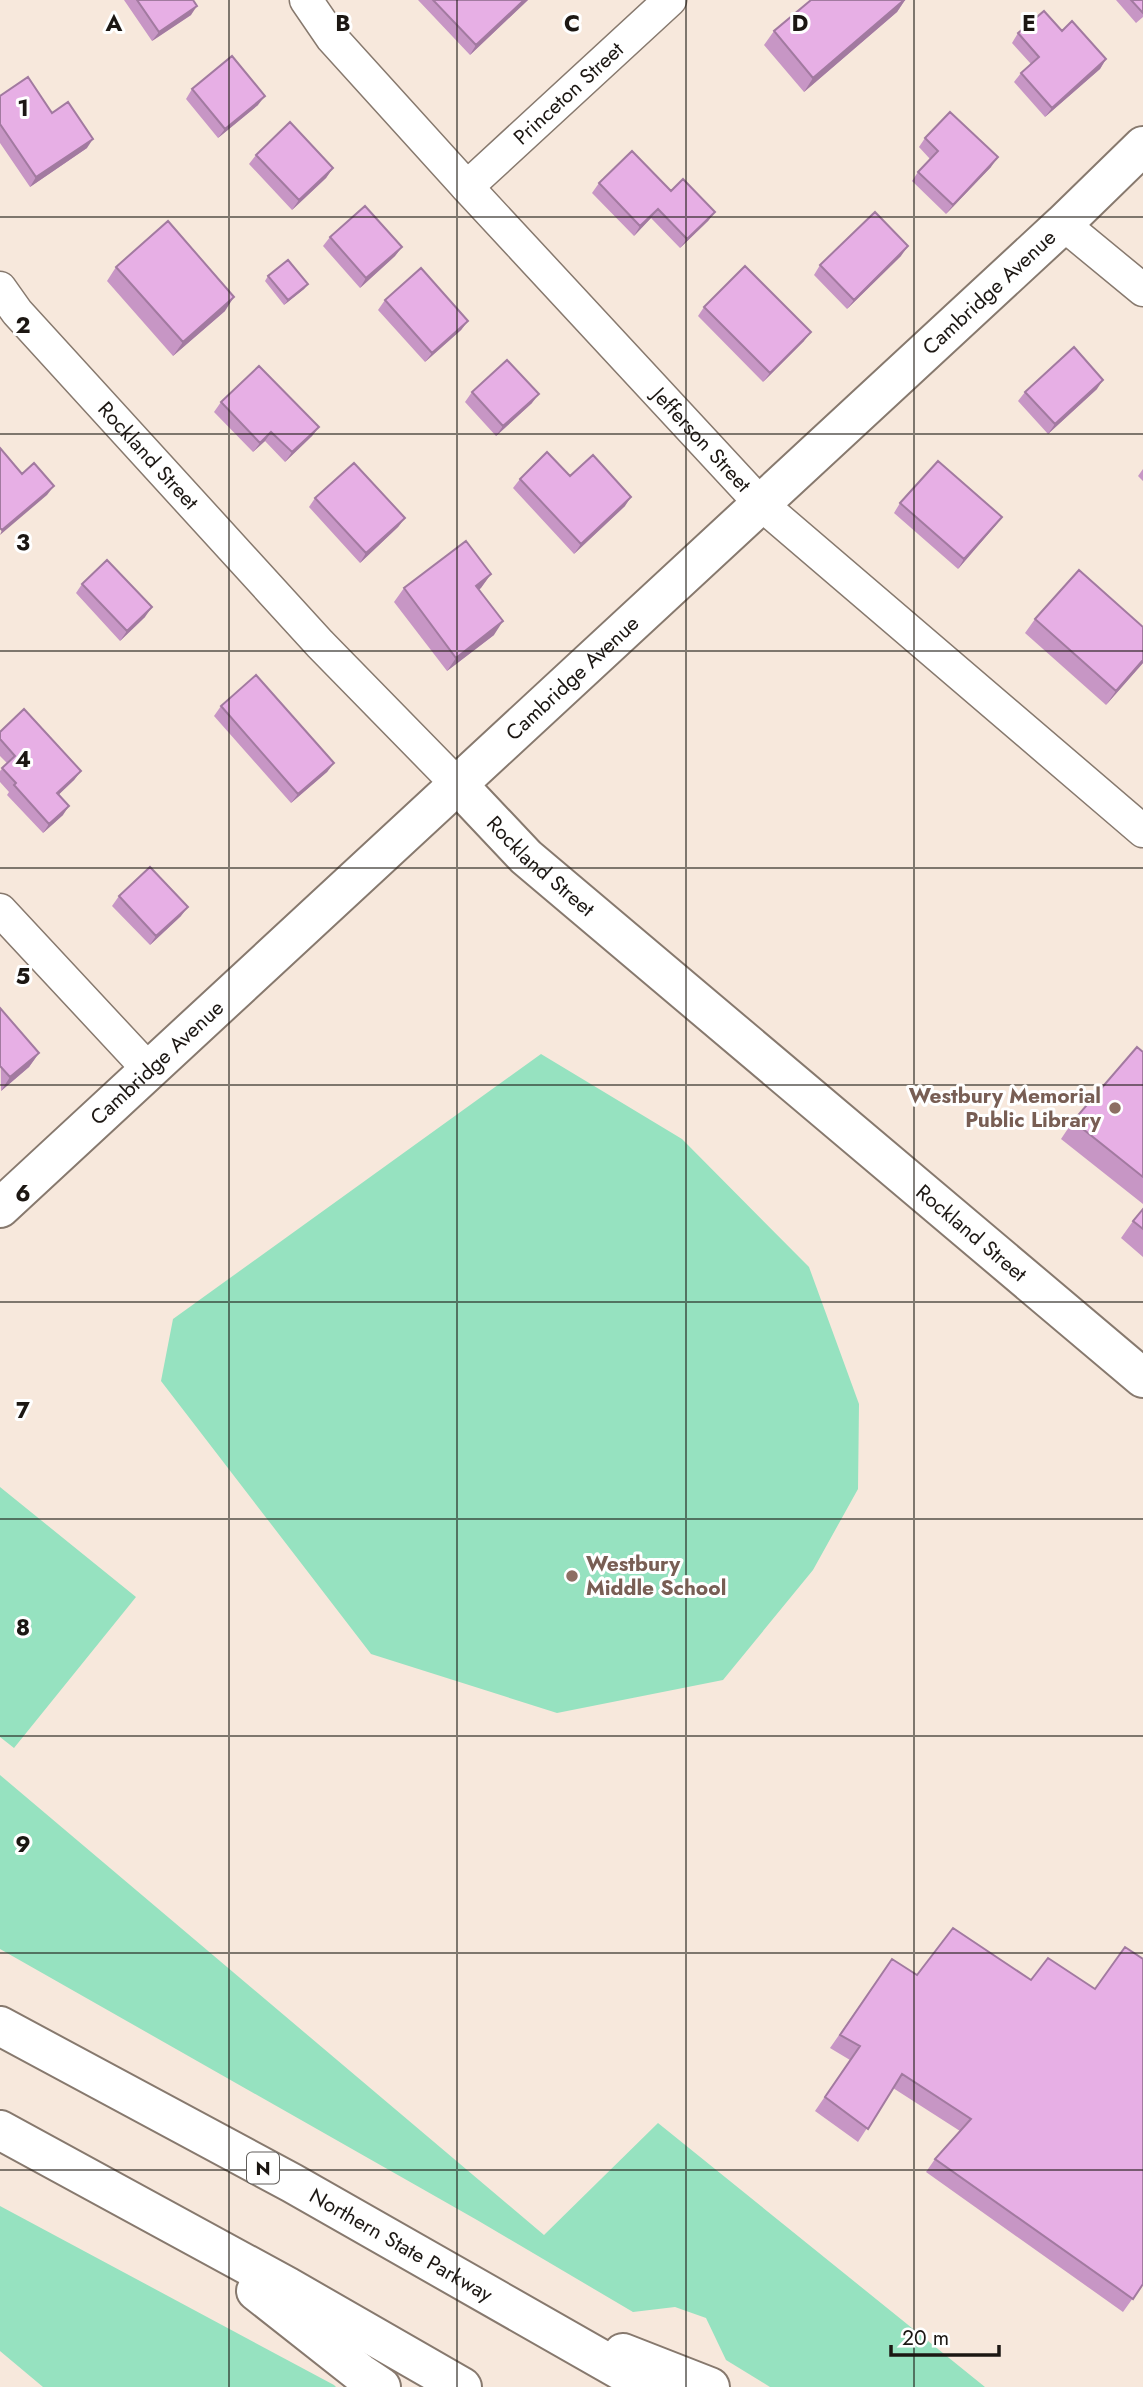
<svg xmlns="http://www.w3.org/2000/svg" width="1143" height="2387" viewBox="0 0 1143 2387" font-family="Jost,sans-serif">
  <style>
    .green { fill: #96e2c0 }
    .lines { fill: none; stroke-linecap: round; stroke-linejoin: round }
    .street-casing { stroke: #87796e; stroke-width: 35 }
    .secondary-casing { stroke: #87796e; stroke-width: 42 }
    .highway-casing { stroke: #87796e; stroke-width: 42 }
    .street { stroke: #fff; stroke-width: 32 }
    .secondary { stroke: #fff; stroke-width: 38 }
    .highway { stroke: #fff; stroke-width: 38 }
    .wall { fill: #c796c5 }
    .shaded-wall { fill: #a27aa0 }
    .building { fill: #e7afe5; stroke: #a27aa0; stroke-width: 2 }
    .grid { fill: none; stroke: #1c1713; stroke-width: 2; stroke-opacity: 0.55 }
    .education-dot { fill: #8d6e63; stroke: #fff; stroke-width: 2.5 }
    .labels { text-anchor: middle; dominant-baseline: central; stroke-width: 6; stroke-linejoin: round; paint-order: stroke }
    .shield { fill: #fff; stroke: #605d5a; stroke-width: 2 }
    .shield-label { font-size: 19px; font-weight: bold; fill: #1c1713 }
    .street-label { font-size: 21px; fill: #1c1713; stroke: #fff }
    .education-label { font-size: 21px; font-weight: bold; fill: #785e54; stroke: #fff; text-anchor: end }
    .grid-label { font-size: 23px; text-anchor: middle; font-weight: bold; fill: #1c1713; stroke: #fff; stroke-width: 6; stroke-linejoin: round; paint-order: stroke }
  </style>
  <rect width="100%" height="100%" fill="#f7e8dc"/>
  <path class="green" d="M541 1054 682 1139 809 1267 859 1404 858 1489 813 1570 723 1680 557 1713 371 1654 161 1381 173 1319Z
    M0 1487 136 1597 14 1748 0 1737Z
    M0 1775 544 2235 658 2123 985 2387H770L726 2360 706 2318 675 2307 633 2312 477 2220 0 1949Z
    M0 2206 334 2385 336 2387H43L0 2351Z"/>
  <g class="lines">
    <defs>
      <g id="street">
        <path id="s1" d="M306 0 332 38 467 187 761 504 1143 831"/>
        <path id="s2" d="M467 187 670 0"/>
        <path d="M1063 224 1143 290"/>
        <path id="s3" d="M0 288 17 312 320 644 458 785"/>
        <path d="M0 910 150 1071"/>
      </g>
      <g id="secondary">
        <path id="s4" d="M458 785 526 857 1143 1378"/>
        <path id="s5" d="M0 1208 1063 224 1143 146"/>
      </g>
      <g id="highway">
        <path id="s6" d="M0 2026 292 2183 650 2387"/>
        <path d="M0 2130 288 2287 462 2387"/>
        <path d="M256 2291 360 2373 381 2387"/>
        <path d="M623 2353 710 2387"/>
      </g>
    </defs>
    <use href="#street" class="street-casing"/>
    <use href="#secondary" class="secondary-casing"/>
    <use href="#highway" class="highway-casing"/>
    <use href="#street" class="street"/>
    <use href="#secondary" class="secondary"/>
    <use href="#highway" class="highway"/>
  </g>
  <path class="wall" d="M124 0H193L191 15 152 41Z
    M418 0H528L470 55Z
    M811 0H905L897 12 804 92 764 45 774 31Z
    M1116 0H1143V17L1136 23Z
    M1062 31 1106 59 1100 69 1045 117 1014 82 1021 73 1031 64 1012 43 1018 33Z
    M192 89 258 105 218 138 186 99Z
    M0 96 52 113 87 148 30 187 0 143Z
    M925 138 991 167 946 214 912 181 918 172 930 159 919 147Z
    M256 155 333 168 326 178 292 210 249 164Z
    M599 183 671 191 715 212 708 221 680 248 651 218 634 236 592 193Z
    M330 237 402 247 395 256 360 288 323 246Z
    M901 256 847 309 814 275 820 265Z
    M116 267 225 311 173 356 107 281Z
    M268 276 308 284 304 289 284 305 265 281Z
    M385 300 468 321 461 330 425 362 378 310Z
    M704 307 804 341 763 382 698 316Z
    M1097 389 1048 434 1018 401 1025 392Z
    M472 392 532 403 496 436 465 402Z
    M221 402 319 427 312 436 285 462 265 441 253 452 214 412Z
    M1143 469V481L1138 476Z
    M520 479 625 506 574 554 513 488Z
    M315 498 405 518 398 527 360 563 309 507Z
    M900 503 1002 517 995 526 958 569 894 513Z
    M491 574 479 590 494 635 447 671 394 602 404 588Z
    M82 584 145 617 120 641 76 593Z
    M1035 619 1143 663 1106 705 1025 633Z
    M221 706 334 763 327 772 291 803 214 716Z
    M0 732 81 771 74 780 59 794 63 815 43 833 7 795 9 792 0 782V771L7 763 0 756Z
    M119 896 181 916 150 945 112 906Z
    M0 1008 39 1053 29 1067 1 1091Z
    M1143 1052V1204L1061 1139 1073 1121Z
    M1143 1209V1257L1121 1238 1133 1221Z
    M892 1959 1143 2284 1123 2312 926 2172 935 2159 960 2131 893 2088 858 2142 815 2111 850 2060 830 2048Z"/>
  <path class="shaded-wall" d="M524 0H528L470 55 476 45Z
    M904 0H905L897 12 804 92 813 78Z
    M197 6 191 15 152 41 159 32Z
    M1106 59 1100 69 1045 117 1052 108Z
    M265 96 258 105 218 138 225 129Z
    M93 139 87 148 30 187 36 177Z
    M998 157 991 167 946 214 953 205Z
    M333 168 326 178 292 210 299 200Z
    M658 209 651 218 634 236 640 226Z
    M715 212 708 221 680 248 687 239Z
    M908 246 901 256 847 309 854 300Z
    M402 247 395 256 360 288 366 278Z
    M308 284 304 289 284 305 288 300Z
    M234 297 225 311 173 356 183 342Z
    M468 321 461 330 425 362 432 353Z
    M811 332 804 341 763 382 770 373Z
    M1103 380 1097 389 1048 434 1055 424Z
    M539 394 532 403 496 436 503 426Z
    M319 427 312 436 285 462 292 452Z
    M271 432 265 441 253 452 260 443Z
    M54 486 47 495 0 535 2 530Z
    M631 497 625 506 574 554 581 544Z
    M1002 517 995 526 958 569 964 559Z
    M405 518 398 527 360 563 366 553Z
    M491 574 481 588 467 599 476 586Z
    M152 607 145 617 120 641 127 631Z
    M503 621 494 635 447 671 456 658Z
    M1143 660V663L1106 705 1116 691Z
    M334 763 327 772 291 803 298 794Z
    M81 771 74 780 51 802 57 793Z
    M69 806 63 815 43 833 49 824Z
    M188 907 181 916 150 945 156 936Z
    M39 1053 29 1067 1 1091 10 1077Z"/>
  <path class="building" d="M137 0H193L197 6 159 32Z
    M433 0H524L476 45Z
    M811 0H904L813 78 774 31Z
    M1131 0H1143V13Z
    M1044 11 1062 31 1072 21 1106 59 1052 108 1021 73 1039 57 1018 33Z
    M232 56 265 96 225 129 192 89Z
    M28 77 52 113 68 102 93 139 36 177 0 124V96Z
    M950 112 998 157 953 205 918 172 938 151 925 138Z
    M290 122 333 168 299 200 256 155Z
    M632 151 671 191 683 179 715 212 687 239 658 209 640 226 599 183Z
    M365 206 402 247 366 278 330 237Z
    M875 212 908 246 854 300 820 265Z
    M168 221 234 297 183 342 116 267Z
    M288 260 308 284 288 300 268 276Z
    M745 266 811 332 770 373 704 307Z
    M421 268 468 321 432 353 385 300Z
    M1074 347 1103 380 1055 424 1025 392Z
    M507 360 539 394 503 426 472 392Z
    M259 366 319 427 292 452 271 432 260 443 221 402Z
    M0 448 22 474 34 463 54 486 2 530 0 528Z
    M547 452 570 476 593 455 631 497 581 544 520 479Z
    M938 461 1002 517 964 559 900 503Z
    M354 463 405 518 366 553 315 498Z
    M466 541 491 574 476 586 503 621 456 658 404 588Z
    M107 560 152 607 127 631 82 584Z
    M1079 570 1143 627V660L1116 691 1035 619Z
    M256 675 334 763 298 794 221 706Z
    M24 709 81 771 57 793 69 806 49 824 14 785 16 783 2 768 15 756 0 739V732Z
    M150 867 188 907 156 936 119 896Z
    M0 1008 39 1053 10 1077 0 1066Z
    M1137 1047 1143 1052V1177L1073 1121Z
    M1143 1209V1229L1133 1221Z
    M953 1928 1031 1980 1048 1958 1095 1989 1125 1947 1143 1959V2284L1133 2299 935 2159 971 2119 902 2074 868 2129 825 2097 860 2046 840 2035 892 1959 917 1975Z"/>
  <path class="grid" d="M229 0V2387M457 0V2387M686 0V2387M914 0V2387M0 217H1143M0 434H1143M0 651H1143M0 868H1143M0 1085H1143M0 1302H1143M0 1519H1143M0 1736H1143M0 1953H1143M0 2170H1143"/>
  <g class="education-dot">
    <circle cx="1115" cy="1108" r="7"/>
    <circle cx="572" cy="1576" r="7"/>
  </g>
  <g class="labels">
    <rect class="shield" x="247" y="2152.5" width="32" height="31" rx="5"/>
    <g class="shield-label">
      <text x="263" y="2168">N</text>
    </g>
    <g class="street-label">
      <text stroke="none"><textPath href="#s2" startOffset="138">Princeton Street</textPath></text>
      <text stroke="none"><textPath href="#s5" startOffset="1348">Cambridge Avenue</textPath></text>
      <text stroke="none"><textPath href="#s1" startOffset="592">Jefferson Street</textPath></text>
      <text stroke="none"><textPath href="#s3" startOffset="224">Rockland Street</textPath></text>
      <text stroke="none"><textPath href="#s5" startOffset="780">Cambridge Avenue</textPath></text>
      <text stroke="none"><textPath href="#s4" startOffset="116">Rockland Street</textPath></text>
      <text stroke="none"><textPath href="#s5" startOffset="214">Cambridge Avenue</textPath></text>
      <text stroke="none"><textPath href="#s4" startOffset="682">Rockland Street</textPath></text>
      <text stroke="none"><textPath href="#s6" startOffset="457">Northern State Parkway</textPath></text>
    </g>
    <g class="education-label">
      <text x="1101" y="1096">Westbury Memorial<tspan x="1101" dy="24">Public Library</tspan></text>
      <text x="586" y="1564" text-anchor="start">Westbury<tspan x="586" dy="24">Middle School</tspan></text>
    </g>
  </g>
  <g class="grid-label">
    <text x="114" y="31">A</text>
    <text x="343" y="31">B</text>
    <text x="572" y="31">C</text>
    <text x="800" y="31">D</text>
    <text x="1029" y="31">E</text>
    <text x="23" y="116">1</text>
    <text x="23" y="333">2</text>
    <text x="23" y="550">3</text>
    <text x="23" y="767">4</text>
    <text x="23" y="984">5</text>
    <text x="23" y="1201">6</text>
    <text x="23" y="1418">7</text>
    <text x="23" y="1635">8</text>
    <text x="23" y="1852">9</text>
  </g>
  <path d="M891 2345v10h108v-10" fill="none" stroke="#1c1713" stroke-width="3.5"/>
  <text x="902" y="2345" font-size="21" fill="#1c1713" stroke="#ffffff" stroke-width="5" paint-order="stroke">20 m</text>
</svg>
